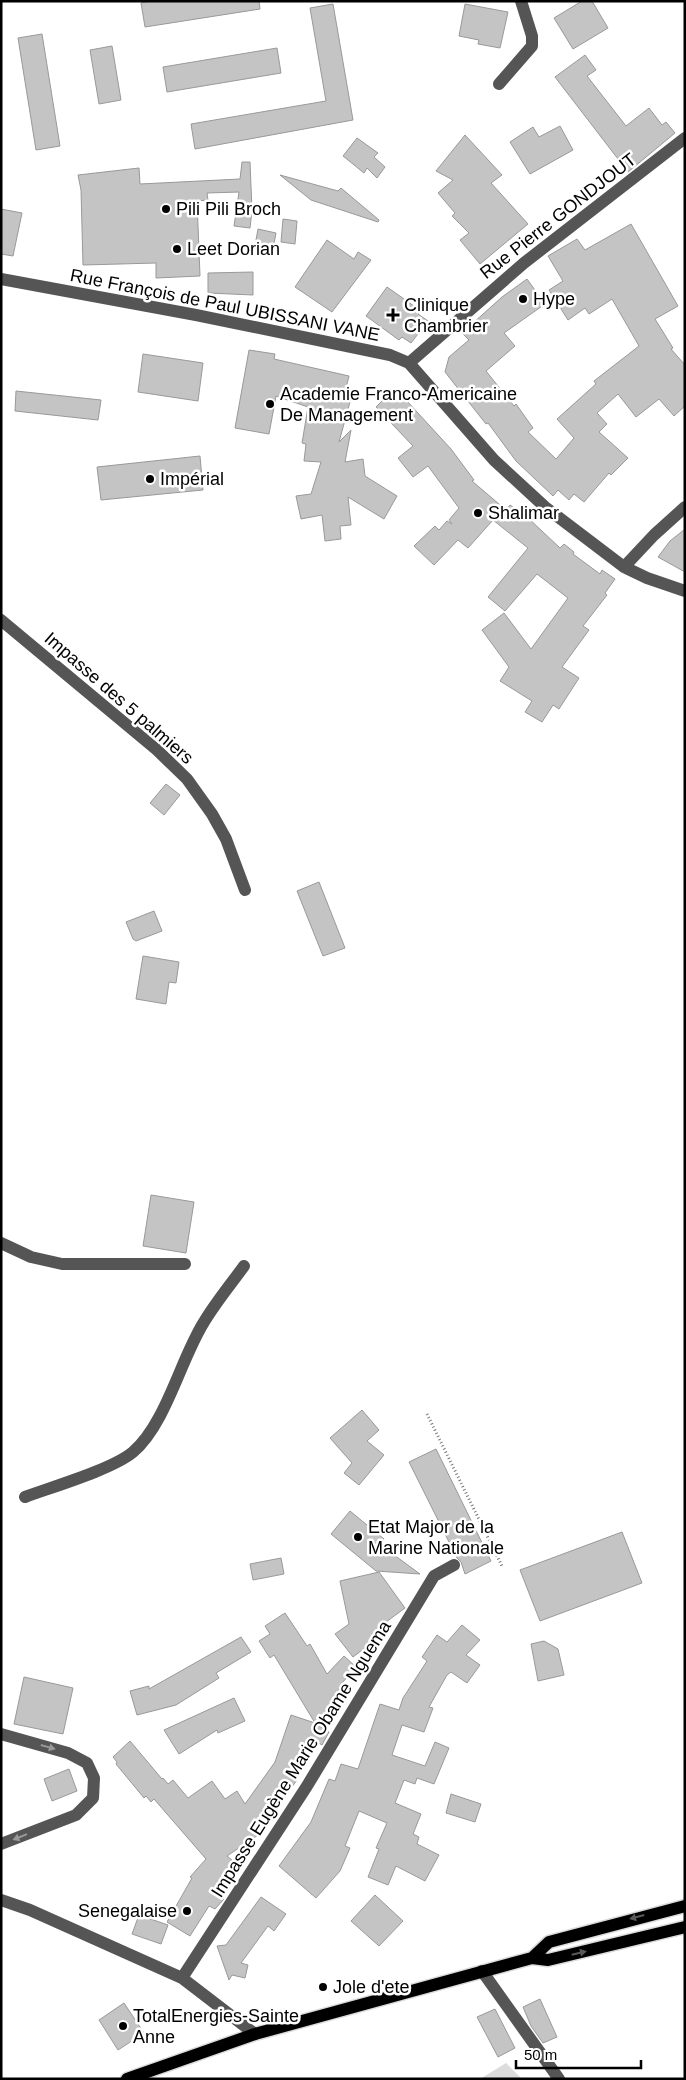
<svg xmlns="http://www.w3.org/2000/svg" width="686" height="2080" viewBox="0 0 686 2080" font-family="Helvetica,sans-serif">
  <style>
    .green { fill: #dcdcdc }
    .building { fill: #c4c4c4; stroke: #999 }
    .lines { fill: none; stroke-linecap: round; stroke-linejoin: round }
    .major-casing { stroke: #dbdbdb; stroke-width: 15 }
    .path { stroke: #777; stroke-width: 3; stroke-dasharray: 1 2.5; stroke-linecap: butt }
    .minor { stroke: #555; stroke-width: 12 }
    .major { stroke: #000; stroke-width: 12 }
    .oneway { fill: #999 }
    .oneway2 { fill: #595959 }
    .poi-dot { fill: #000; stroke: #fff; stroke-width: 2 }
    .labels { text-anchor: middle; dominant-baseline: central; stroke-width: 5; stroke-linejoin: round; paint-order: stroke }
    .poi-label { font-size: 18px; fill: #000; stroke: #fff; text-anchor: start }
    .street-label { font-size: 18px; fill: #000; stroke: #fff }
  </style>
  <rect width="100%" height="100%" fill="#fff"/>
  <path class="green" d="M506 2063 522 2079H480Z"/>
  <path class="building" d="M150 1H259L260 9 145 27 141 3Z
    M582 1H592L608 28 573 49 554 18Z
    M333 4 353 120 195 149 191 124 326 101 310 8Z
    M465 4 508 12 500 48 478 44 479 40 459 36Z
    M42 34 60 146 36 150 18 38Z
    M112 46 121 100 99 104 90 50Z
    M277 48 281 73 167 92 163 67Z
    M585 55 596 70 587 76 626 126 649 108 662 125 666 122 675 133 628 172 555 77Z
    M560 126 573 150 530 174 510 142 533 127 539 137Z
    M465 135 502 175 491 183 528 224 480 264 460 240 469 233 452 216 455 213 438 193 453 180 436 171Z
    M357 138 378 153 374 157 385 167 377 178 367 168 364 173 343 156Z
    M242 162H250L252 210 250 228 234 226 239 192 207 193 208 200 197 201 200 276 156 278V263L83 265 81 190 78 175 139 168 140 184 240 179Z
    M280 175 338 191 341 188 379 220 378 222 311 200Z
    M1 209 22 213 13 256 1 254Z
    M283 219 297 221 295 244 281 242Z
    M631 224 678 306 655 319 673 348 671 349 685 365V406L674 416 659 399 636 417 618 394 597 413 607 424 599 432 628 458 611 475 609 473 584 502 574 494 569 500 558 490 553 496 516 461 488 423 486 424 445 372 449 357 469 340 462 333 502 297 527 279 545 304 504 333 515 346 486 371 514 406 516 404 533 428 528 432 556 459 574 438 557 419 596 384 594 381 639 346 612 299 589 314 585 308 568 320 549 290 563 281 548 256 577 239 585 250Z
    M258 229 276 233 272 254 254 251Z
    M327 240 354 259 358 252 371 260 332 312 295 287Z
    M253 272V295L208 293V273Z
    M387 287 421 311 418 314 428 321 411 343 402 337 399 340 366 316Z
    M249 350 275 354 274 359 349 376 343 400 350 402 339 442 351 430 345 462 363 459 365 476 397 496 384 519 348 497 351 525 340 526 341 539 325 541 322 515 301 519 296 496 311 494 321 462 304 461 306 444 302 443 308 407 276 396 269 434 235 428Z
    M143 354 203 363 198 401 138 392Z
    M395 388 451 449 474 480 472 481 506 510 510 505 526 516 560 548 564 544 574 552 573 554 600 574 602 570 615 579 605 593 607 595 583 626 589 630 562 667 579 678 559 709 553 705 542 722 525 712 532 701 500 681 509 667 482 630 504 613 531 649 568 598 537 574 505 611 488 597 528 548 493 520 468 548 458 540 434 565 414 546 435 526 439 530 447 521 452 524 449 520 459 508 428 466 413 477 398 458 413 446 376 407Z
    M16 391 101 400 98 420 15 411Z
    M200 456 203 490 101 500 97 467Z
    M685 529V572L658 557 670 541Z
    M166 784 180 795 164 815 150 803Z
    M319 882 345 948 323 956 297 891Z
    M154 911 162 931 136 941 133 939 126 922Z
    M143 956 179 962 176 983 169 982 166 1004 136 999Z
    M151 1195 194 1202 186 1253 143 1246Z
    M362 1410 379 1430 367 1441 384 1455 359 1485 344 1473 352 1463 330 1438Z
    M436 1449 491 1561 465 1574 461 1562 457 1558 409 1462Z
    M350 1511 384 1539 381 1543 391 1551 390 1552 420 1574 376 1571 331 1534Z
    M622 1532 642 1583 540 1621 520 1570Z
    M281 1558 284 1574 253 1580 250 1564Z
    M379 1572 405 1608 374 1631 379 1637 353 1657 335 1634 349 1624 340 1581Z
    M285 1613 307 1646 310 1644 327 1674 344 1656 356 1667 342 1683 319 1726 329 1732 322 1745 312 1739 307 1752 304 1751 294 1779 297 1780 262 1828 264 1831 227 1856 238 1865 215 1892 224 1899 215 1909 209 1906 190 1936 167 1922 192 1878 190 1877 206 1859 154 1799 151 1802 146 1796 144 1798 116 1764 117 1762 113 1757 130 1741 162 1779 163 1778 168 1784 173 1780 188 1798 212 1781 225 1799 237 1791 245 1804 275 1762 291 1715 315 1723 274 1655 270 1658 259 1641 270 1634 265 1626Z
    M462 1625 480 1640 466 1655 480 1665 467 1683 451 1672 447 1675 429 1707 433 1708 424 1732 402 1725 392 1755 425 1766 435 1742 449 1748 434 1784 417 1778 415 1784 404 1780 395 1803 421 1814 413 1834 419 1837 417 1844 439 1855 425 1881 396 1866 388 1885 368 1877 379 1849 376 1848 387 1823 359 1811 345 1846 350 1848 340 1871 316 1898 279 1866 311 1822 329 1779 335 1781 341 1764 358 1769 380 1704 399 1710 403 1698 427 1661 422 1657 437 1635 447 1642Z
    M241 1637 251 1652 216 1673 219 1678 176 1705 137 1715 130 1691 149 1686V1689Z
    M544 1641 558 1649 564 1675 538 1681 531 1644Z
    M24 1677 73 1688 63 1734 14 1724Z
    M234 1698 245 1721 218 1733 217 1730 179 1754 164 1730Z
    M69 1769 77 1791 52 1801 44 1779Z
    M451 1794 481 1804 475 1822 446 1813Z
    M375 1895 403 1921 379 1946 351 1921Z
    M261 1897 286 1914 274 1931 268 1926 241 1963 248 1965 245 1978 232 1975 229 1980 217 1946 226 1945Z
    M139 1915 168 1925 161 1944 132 1934Z
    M540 1999 557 2037 543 2043 531 2026 523 2007Z
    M124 2003 144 2033 118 2050 99 2020Z
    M495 2009 515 2048 498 2057 477 2017Z"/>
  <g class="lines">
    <defs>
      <path id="major" d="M532 1958 549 1942 685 1906
        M127 2079 255 2034 532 1958 548 1960 685 1927"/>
    </defs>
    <use href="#major" class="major-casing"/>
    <path class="path" d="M427 1414 502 1566"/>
    <path class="minor" d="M499 84 532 46V36L521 1
      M1 279 196 315 390 355 409 363 494 460 545 507 624 567 647 578 685 591
      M409 363 524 263 685 138
      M624 567 654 535 685 507
      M1 620 157 750 187 779 212 814 226 839 245 890
      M1 1243 31 1257 62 1264H185
      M25 1497C52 1487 113 1469 133 1452 166 1424 181 1358 204 1322 216 1302 231 1284 244 1266
      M1 1734 68 1753 87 1763 94 1778 93 1798 76 1815 1 1844
      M1 1900 30 1910 182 1978 255 2034
      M482 1971 559 2079
      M182 1978 307 1786 434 1576 454 1565"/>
    <use href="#major" class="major"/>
  </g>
  <defs><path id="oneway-solid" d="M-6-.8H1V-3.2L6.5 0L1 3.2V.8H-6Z" transform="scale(1.25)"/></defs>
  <g class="oneway">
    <use href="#oneway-solid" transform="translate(48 1747) rotate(16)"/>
    <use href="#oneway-solid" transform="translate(20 1837) rotate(158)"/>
  </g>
  <g class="oneway2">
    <use href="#oneway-solid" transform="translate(637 1917) rotate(165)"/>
    <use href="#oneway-solid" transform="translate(579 1953) rotate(-13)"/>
  </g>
  <g class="poi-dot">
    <circle cx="166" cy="209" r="5"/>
    <circle cx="177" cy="249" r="5"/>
    <circle cx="523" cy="299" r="5"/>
    <path d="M390.5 307.5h5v5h5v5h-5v5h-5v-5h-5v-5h5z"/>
    <circle cx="270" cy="404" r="5"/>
    <circle cx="150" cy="479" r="5"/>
    <circle cx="478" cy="513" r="5"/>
    <circle cx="358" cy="1537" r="5"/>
    <circle cx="187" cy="1911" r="5"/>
    <circle cx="323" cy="1987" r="5"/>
    <circle cx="123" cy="2026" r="5"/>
  </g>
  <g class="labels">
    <g class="poi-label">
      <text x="176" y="209">Pili Pili Broch</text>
      <text x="187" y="249">Leet Dorian</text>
      <text x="533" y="299">Hype</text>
      <text x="404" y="305">Clinique<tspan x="404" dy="21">Chambrier</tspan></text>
      <text x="280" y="394">Academie Franco-Americaine<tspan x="280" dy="21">De Management</tspan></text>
      <text x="160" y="479">Impérial</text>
      <text x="488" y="513">Shalimar</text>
      <text x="368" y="1527">Etat Major de la<tspan x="368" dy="21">Marine Nationale</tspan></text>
      <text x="177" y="1911" text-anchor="end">Senegalaise</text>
      <text x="333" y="1987">Jole d'ete</text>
      <text x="133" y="2016">TotalEnergies-Sainte<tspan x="133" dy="21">Anne</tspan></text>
    </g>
    <g class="street-label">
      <text transform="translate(558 216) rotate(-38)">Rue Pierre GONDJOUT</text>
      <text transform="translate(225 305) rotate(11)">Rue François de Paul UBISSANI VANE</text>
      <text transform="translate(119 698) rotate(41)">Impasse des 5 palmiers</text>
      <text transform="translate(301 1759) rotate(-58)">Impasse Eugène Marie Obame Nguema</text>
    </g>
  </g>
  <rect width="686" height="2080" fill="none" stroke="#000000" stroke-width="5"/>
  <path d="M516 2060v8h125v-8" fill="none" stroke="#000000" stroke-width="2.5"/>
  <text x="524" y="2060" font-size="15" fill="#000000" stroke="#ffffff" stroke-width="4" paint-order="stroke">50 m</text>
</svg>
